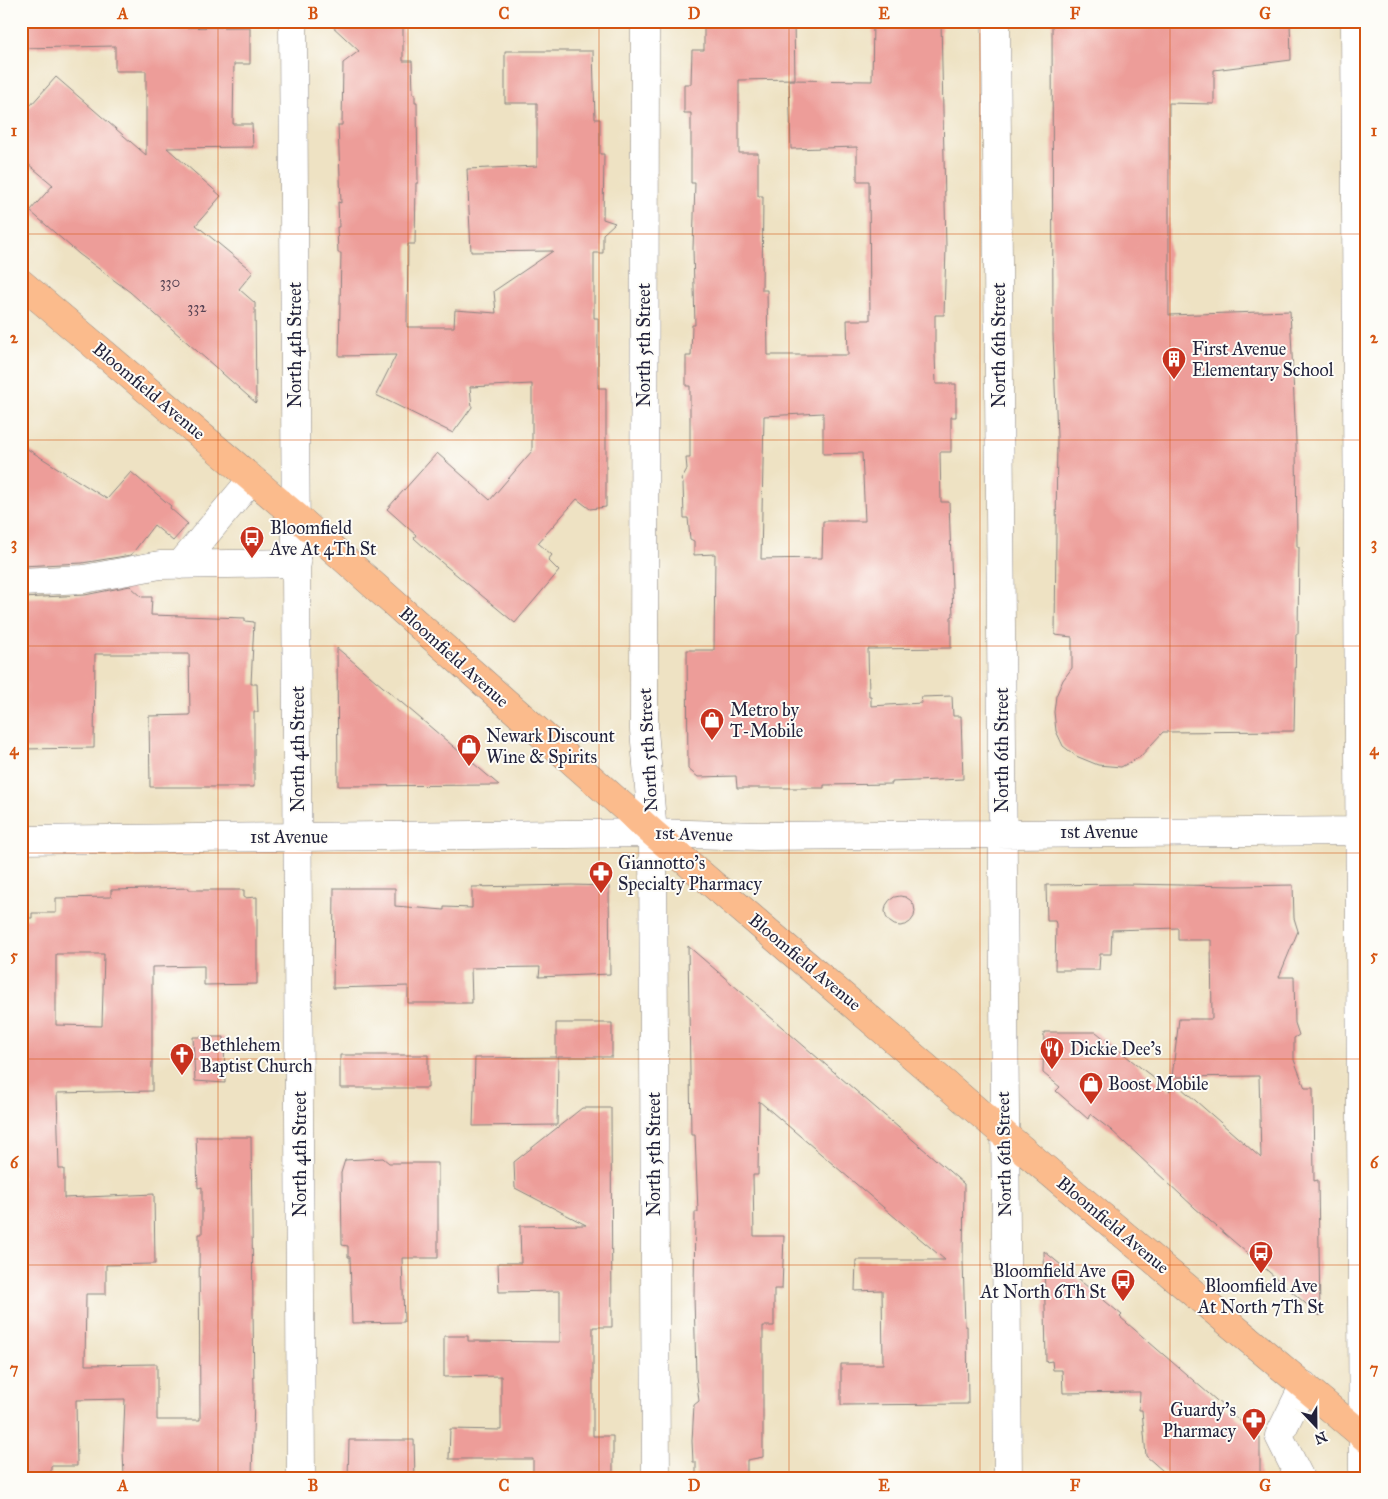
<svg xmlns="http://www.w3.org/2000/svg" width="1388" height="1499" viewBox="0 0 1388 1499" font-family="'IM FELL Great Primer',serif">
  <style>
    .building { fill: #ed9d99; fill-rule: evenodd }
    .lines { fill: none; stroke-linecap: round; stroke-linejoin: round }
    .minor-casing { stroke: #88827f; stroke-width: 29 }
    .major-casing { stroke: #88827f; stroke-width: 29 }
    .minor { stroke: #fff; stroke-width: 28 }
    .major { stroke: #fbbb8c; stroke-width: 28 }
    .grid { fill: none; stroke: #d45411; stroke-width: 1; stroke-opacity: 0.55 }
    .labels { text-anchor: middle; dominant-baseline: central; stroke-width: 4; stroke-linejoin: round; paint-order: stroke }
    .number-label { font-size: 15px; fill: #554152 }
    .street-label { font-size: 18px; fill: #22223b; stroke: #fdfcf7 }
    .poi-label { font-size: 18px; fill: #22223b; stroke: #fdfcf7; text-anchor: start }
    .neatline { fill: none; stroke: #d45411; stroke-width: 2 }
    .grid-label { font-size: 16px; text-anchor: middle; font-weight: bold; fill: #d45411 }
  </style>
  <rect width="100%" height="100%" fill="#fdfcf7"/>
  <filter id="ink" filterUnits="userSpaceOnUse"><feTurbulence type="fractalNoise" baseFrequency=".02" numOctaves="2"/><feDisplacementMap in="SourceGraphic" scale="10" xChannelSelector="R" yChannelSelector="G"/><feConvolveMatrix kernelMatrix="1 2 1 2 8 2 1 2 1" color-interpolation-filters="sRGB"/></filter>
  <filter id="wash" filterUnits="userSpaceOnUse"><feTurbulence type="fractalNoise" baseFrequency=".0096" numOctaves="4" result="noise"/><feDisplacementMap in="SourceGraphic" scale="20" xChannelSelector="R" yChannelSelector="G"/><feGaussianBlur stdDeviation="1.12" result="paint"/><feColorMatrix in="noise" values="0 0 0 0 0 0 0 0 0 0 0 0 0 0 0 0 0 1.4 0 .05"/><feComposite in="paint" operator="in"/></filter>
  <g filter="url(#wash)">
    <rect width="100%" height="100%" fill="#eee2c3"/>
    <g id="blocks">
      <path class="building" d="M21 21H142V28L250 27V64H234L233 124H252L253 147 167 148 221 196 196 225 253 272 239 289 255 303 256 403 130 292 79 254 30 211 53 185 21 158V116L56 77 146 155V71H115V46L21 48Z
        M368 21 403 25V61H412L413 94H415V102H417L418 183H416L415 244H408L407 327H454L455 310 496 313 494 291 553 251 471 252 467 169 537 166V103H505V51H593L595 119H600V154H604L603 219 615 223 603 234V253H594V318H598V388H606V507L590 509 577 499 538 543 552 555 548 560 559 571 515 623 435 557 414 538 416 535 387 509 437 453 490 500 532 451V384L470 387 472 407 453 433 376 395 396 355 339 356 341 253H338L337 227H339L338 202 341 203 338 125H342L343 63 359 51 330 24Z
        M704 21H794L795 79 739 80V153H758V196H763L762 290H767L768 355H848L847 320H870L869 181H857V147L791 149 789 80 872 81 873 21H941L946 247 944 315H935V354L936 384H956V417H951V452H940L941 502H949L953 616 951 617V648L868 649 869 696H871V706L922 703 921 697 952 696 953 716H961L963 779 892 782V784L824 785V788H737L736 776 698 777 688 769 687 650H714L715 554 694 555V541L690 539 688 518H684L683 483 681 480 687 469 686 458H690V386H686V356H691L692 325H695L693 249 695 183H691V113H684V84H691L692 50H704ZM823 413V454L862 453 865 521H823L822 558 761 559 764 416Z
        M1052 21H1290L1291 60 1214 70V104L1169 103V315L1290 311 1296 441 1297 547H1299L1298 634H1296L1294 731 1163 732 1140 757 1121 767 1098 765 1076 756 1063 746 1056 731 1054 712 1056 696 1063 680 1072 668V637L1055 635 1057 436 1053 335Z
        M21 445 107 499 131 472 171 506 170 508 188 524 173 541 154 525 131 555 82 563 21 566Z
        M130 586 142 597H152L151 615 245 618V621L254 622 251 684H257L258 712H254V787H150L149 716 190 715 189 654H95L94 748 21 749V598L85 595Z
        M337 648 499 785 338 786Z
        M1125 884 1237 886 1293 885 1294 918 1298 931 1279 977H1294L1295 1023 1299 1035 1294 1038V1060L1305 1088H1313L1314 1181 1318 1180 1320 1316 1195 1208 1111 1130 1090 1114 1088 1119 1056 1091 1060 1087 1043 1073 1044 1032H1096L1170 1091 1172 1080 1261 1158 1259 1076 1172 1077 1179 1019H1212L1211 940H1178V928L1112 930 1111 954H1100L1099 970H1055L1056 924 1055 921H1047L1046 885Z
        M572 885 609 886 610 974 539 977 540 967 471 968 472 1003H408V986L333 988 334 888H395V906L444 910V907L472 908V887Z
        M189 888V890H244V898L257 897V984L204 985V966L152 967V1091L57 1093 59 1169H64V1198L154 1194 155 1264 106 1265V1294H86L85 1365 157 1364V1420H200L199 1234H202V1187L198 1188 196 1137H251L254 1394 252 1478H124L123 1450 125 1399 76 1400 77 1466H51V1478H21L23 918H32V913H56V898L111 897V890ZM56 954H104L102 1026 56 1025Z
        M885 911a15 15 0 1 1 30 0a15 15 0 1 1-30 0Z
        M688 946 964 1184 963 1260 965 1326H967L968 1404 841 1405V1364H883L882 1290 855 1291 856 1260H945L759 1101 758 1175H753L754 1236H784L782 1289H774V1326H763V1457L747 1460V1478H696V1462H693L692 1441 694 1405 699 1401 696 1376 694 1296 695 1212H698L695 1135H691Z
        M556 1023H612V1057H558L557 1125 473 1126 475 1058 556 1057Z
        M193 1037H224L225 1083 195 1081Z
        M340 1055H428V1088H340Z
        M582 1108H611L612 1327H593V1436H613V1475L533 1476V1459H449L450 1429 501 1430V1376L444 1377V1336H468V1341L560 1342V1291L499 1292 498 1263H521L520 1226 586 1225 515 1188 514 1162Z
        M383 1158 389 1163H438V1258H402L404 1322 352 1323 350 1257H348V1246L342 1245 341 1173 345 1160Z
        M1044 1251 1122 1315 1120 1317 1260 1438V1478H1171L1146 1456 1142 1410H1139L1140 1392 1063 1393 1062 1370H1053L1052 1361 1046 1362Z
        M349 1440H414L415 1478H348Z"/>
    </g>
  </g>
  <g filter="url(#ink)">
    <use href="#blocks" fill-opacity="0" stroke="#88827f" stroke-width="1"/>
    <g class="lines">
      <defs>
        <path id="minor" d="M293 21 301 1478
          M645 21 644 730 653 833 656 1478
          M996 21 1008 1478
          M1355 21 1363 1478
          M180 565 252 479
          M21 582 84 579 160 565 297 563
          M21 840 653 833 759 836 1367 831
          M1300 1478 1279 1436 1304 1385"/>
        <path id="major" d="M21 283 297 517 653 833 1004 1134 1367 1439"/>
      </defs>
      <use href="#minor" class="minor-casing"/>
      <use href="#major" class="major-casing"/>
      <use href="#minor" class="minor"/>
      <use href="#major" class="major"/>
    </g>
  </g>
  <path class="grid" d="M218 21V1478M408 21V1478M599 21V1478M789 21V1478M980 21V1478M1170 21V1478M21 234H1367M21 440H1367M21 646H1367M21 853H1367M21 1059H1367M21 1265H1367"/>
  <defs>
    <symbol id="building-pin" viewBox="-11 -11 22 30"><path d="M0 17L-7.5 6A9.5 9.5 0 1 1 7.5 6Z" fill="#c8321e" stroke="#fdfcf7"/><path d="M-4-6H4V6H1V3H-1V6H-4ZM-2.5-4.3h1.7v1.8h-1.7ZM.8-4.3h1.7v1.8H.8ZM-2.5-1h1.7V.8h-1.7ZM.8-1h1.7V.8H.8Z" fill="#fff"/></symbol>
    <symbol id="bus-pin" viewBox="-11 -11 22 30"><path d="M0 17L-7.5 6A9.5 9.5 0 1 1 7.5 6Z" fill="#c8321e" stroke="#fdfcf7"/><path d="M-5-6H5V4H4V6H2V4H-2V6H-4V4H-5ZM-3.5-4V0h7V-4ZM-3.5 1.2v1.5H-2V1.2ZM2 1.2v1.5H3.5V1.2Z" fill="#fff"/></symbol>
    <symbol id="shop-pin" viewBox="-11 -11 22 30"><path d="M0 17L-7.5 6A9.5 9.5 0 1 1 7.5 6Z" fill="#c8321e" stroke="#fdfcf7"/><path d="M-5-2.5h2.3a2.7 3.5 0 0 1 5.4 0H5L5.5 6h-11ZM-1.5-2.5h3a1.5 2.3 0 0 0-3 0Z" fill="#fff"/></symbol>
    <symbol id="pharmacy-pin" viewBox="-11 -11 22 30"><path d="M0 17L-7.5 6A9.5 9.5 0 1 1 7.5 6Z" fill="#c8321e" stroke="#fdfcf7"/><path d="M-2-6h4v4h4v4h-4v4h-4v-4h-4v-4h4Z" fill="#fff"/></symbol>
    <symbol id="restaurant-pin" viewBox="-11 -11 22 30"><path d="M0 17L-7.5 6A9.5 9.5 0 1 1 7.5 6Z" fill="#c8321e" stroke="#fdfcf7"/><path d="M-5-6h1v4h1v-4h1v4h1v-4h1v5L-1.5 .5V6h-2V.5L-5-1ZM5-6V6H3V1.5H1.5Q1.5-4 5-6Z" fill="#fff"/></symbol>
    <symbol id="church-pin" viewBox="-11 -11 22 30"><path d="M0 17L-7.5 6A9.5 9.5 0 1 1 7.5 6Z" fill="#c8321e" stroke="#fdfcf7"/><path d="M-1.2-6h2.4v3.5h3.3v2.4h-3.3V6h-2.4V-.1h-3.3v-2.4h3.3Z" fill="#fff"/></symbol>
  </defs>
  <g fill-rule="evenodd">
    <use href="#building-pin" x="1160" y="345" width="28" height="38"/>
    <use href="#bus-pin" x="238" y="524" width="28" height="38"/>
    <use href="#shop-pin" x="698" y="706" width="28" height="38"/>
    <use href="#shop-pin" x="455" y="732" width="28" height="38"/>
    <use href="#pharmacy-pin" x="587" y="859" width="28" height="38"/>
    <use href="#restaurant-pin" x="1038" y="1035" width="28" height="38"/>
    <use href="#church-pin" x="168" y="1041" width="28" height="38"/>
    <use href="#shop-pin" x="1077" y="1070" width="28" height="38"/>
    <use href="#bus-pin" x="1247" y="1239" width="28" height="38"/>
    <use href="#bus-pin" x="1109" y="1267" width="28" height="38"/>
    <use href="#pharmacy-pin" x="1240" y="1406" width="28" height="38"/>
  </g>
  <g class="labels">
    <g class="number-label">
      <text x="170" y="282">330</text>
      <text x="197" y="307">332</text>
    </g>
    <g class="street-label">
      <text transform="translate(295 345) rotate(-90)">North 4th Street</text>
      <text transform="translate(644 345) rotate(-90)">North 5th Street</text>
      <text transform="translate(999 345) rotate(-90)">North 6th Street</text>
      <text transform="translate(149 391) rotate(40)">Bloomfield Avenue</text>
      <text transform="translate(454 657) rotate(42)">Bloomfield Avenue</text>
      <text transform="translate(298 749) rotate(-90)">North 4th Street</text>
      <text transform="translate(648 750) rotate(-93)">North 5th Street</text>
      <text transform="translate(1002 750) rotate(-90)">North 6th Street</text>
      <text x="1099" y="832">1st Avenue</text>
      <text transform="translate(694 834) rotate(2)">1st Avenue</text>
      <text x="289" y="837">1st Avenue</text>
      <text transform="translate(805 962) rotate(40)">Bloomfield Avenue</text>
      <text transform="translate(300 1154) rotate(-90)">North 4th Street</text>
      <text transform="translate(654 1154) rotate(-90)">North 5th Street</text>
      <text transform="translate(1004 1154) rotate(-91)">North 6th Street</text>
      <text transform="translate(1113 1225) rotate(40)">Bloomfield Avenue</text>
    </g>
    <g class="poi-label">
      <text x="1192" y="349">First Avenue<tspan x="1192" dy="21">Elementary School</tspan></text>
      <text x="270" y="528">Bloomfield<tspan x="270" dy="21">Ave At 4Th St</tspan></text>
      <text x="730" y="710">Metro by<tspan x="730" dy="21">T-Mobile</tspan></text>
      <text x="486" y="736">Newark Discount<tspan x="486" dy="21">Wine &amp; Spirits</tspan></text>
      <text x="618" y="863">Giannotto's<tspan x="618" dy="21">Specialty Pharmacy</tspan></text>
      <text x="200" y="1045">Bethlehem<tspan x="200" dy="21">Baptist Church</tspan></text>
      <text x="1070" y="1049">Dickie Dee's</text>
      <text x="1108" y="1084">Boost Mobile</text>
      <text x="1106" y="1271" text-anchor="end">Bloomfield Ave<tspan x="1106" dy="21">At North 6Th St</tspan></text>
      <text x="1261" y="1286" text-anchor="middle">Bloomfield Ave<tspan x="1261" dy="21">At North 7Th St</tspan></text>
      <text x="1236" y="1410" text-anchor="end">Guardy's<tspan x="1236" dy="21">Pharmacy</tspan></text>
    </g>
  </g>
  <rect width="1388" height="1499" fill="none" stroke="#fdfcf7" stroke-width="55"/>
  <g transform="translate(1316 1426) rotate(158)" stroke="#fdfcf7" stroke-width="4" paint-order="stroke">
  <path d="M0-4L9 19L0 12L-9 19Z" fill="#22223b"/>
  <text y="-8" font-size="14" font-weight="bold" text-anchor="middle" fill="#22223b">N</text>
  </g>
  <rect x="28" y="28" width="1332" height="1444" class="neatline"/>
  <g class="grid-label">
    <text x="123" y="19">A</text>
    <text x="313" y="19">B</text>
    <text x="504" y="19">C</text>
    <text x="694" y="19">D</text>
    <text x="884" y="19">E</text>
    <text x="1075" y="19">F</text>
    <text x="1265" y="19">G</text>
    <text x="14" y="136">1</text>
    <text x="1374" y="136">1</text>
    <text x="14" y="343">2</text>
    <text x="1374" y="343">2</text>
    <text x="14" y="549">3</text>
    <text x="1374" y="549">3</text>
    <text x="14" y="755">4</text>
    <text x="1374" y="755">4</text>
    <text x="14" y="961">5</text>
    <text x="1374" y="961">5</text>
    <text x="14" y="1168">6</text>
    <text x="1374" y="1168">6</text>
    <text x="14" y="1374">7</text>
    <text x="1374" y="1374">7</text>
    <text x="123" y="1491">A</text>
    <text x="313" y="1491">B</text>
    <text x="504" y="1491">C</text>
    <text x="694" y="1491">D</text>
    <text x="884" y="1491">E</text>
    <text x="1075" y="1491">F</text>
    <text x="1265" y="1491">G</text>
  </g>
</svg>
